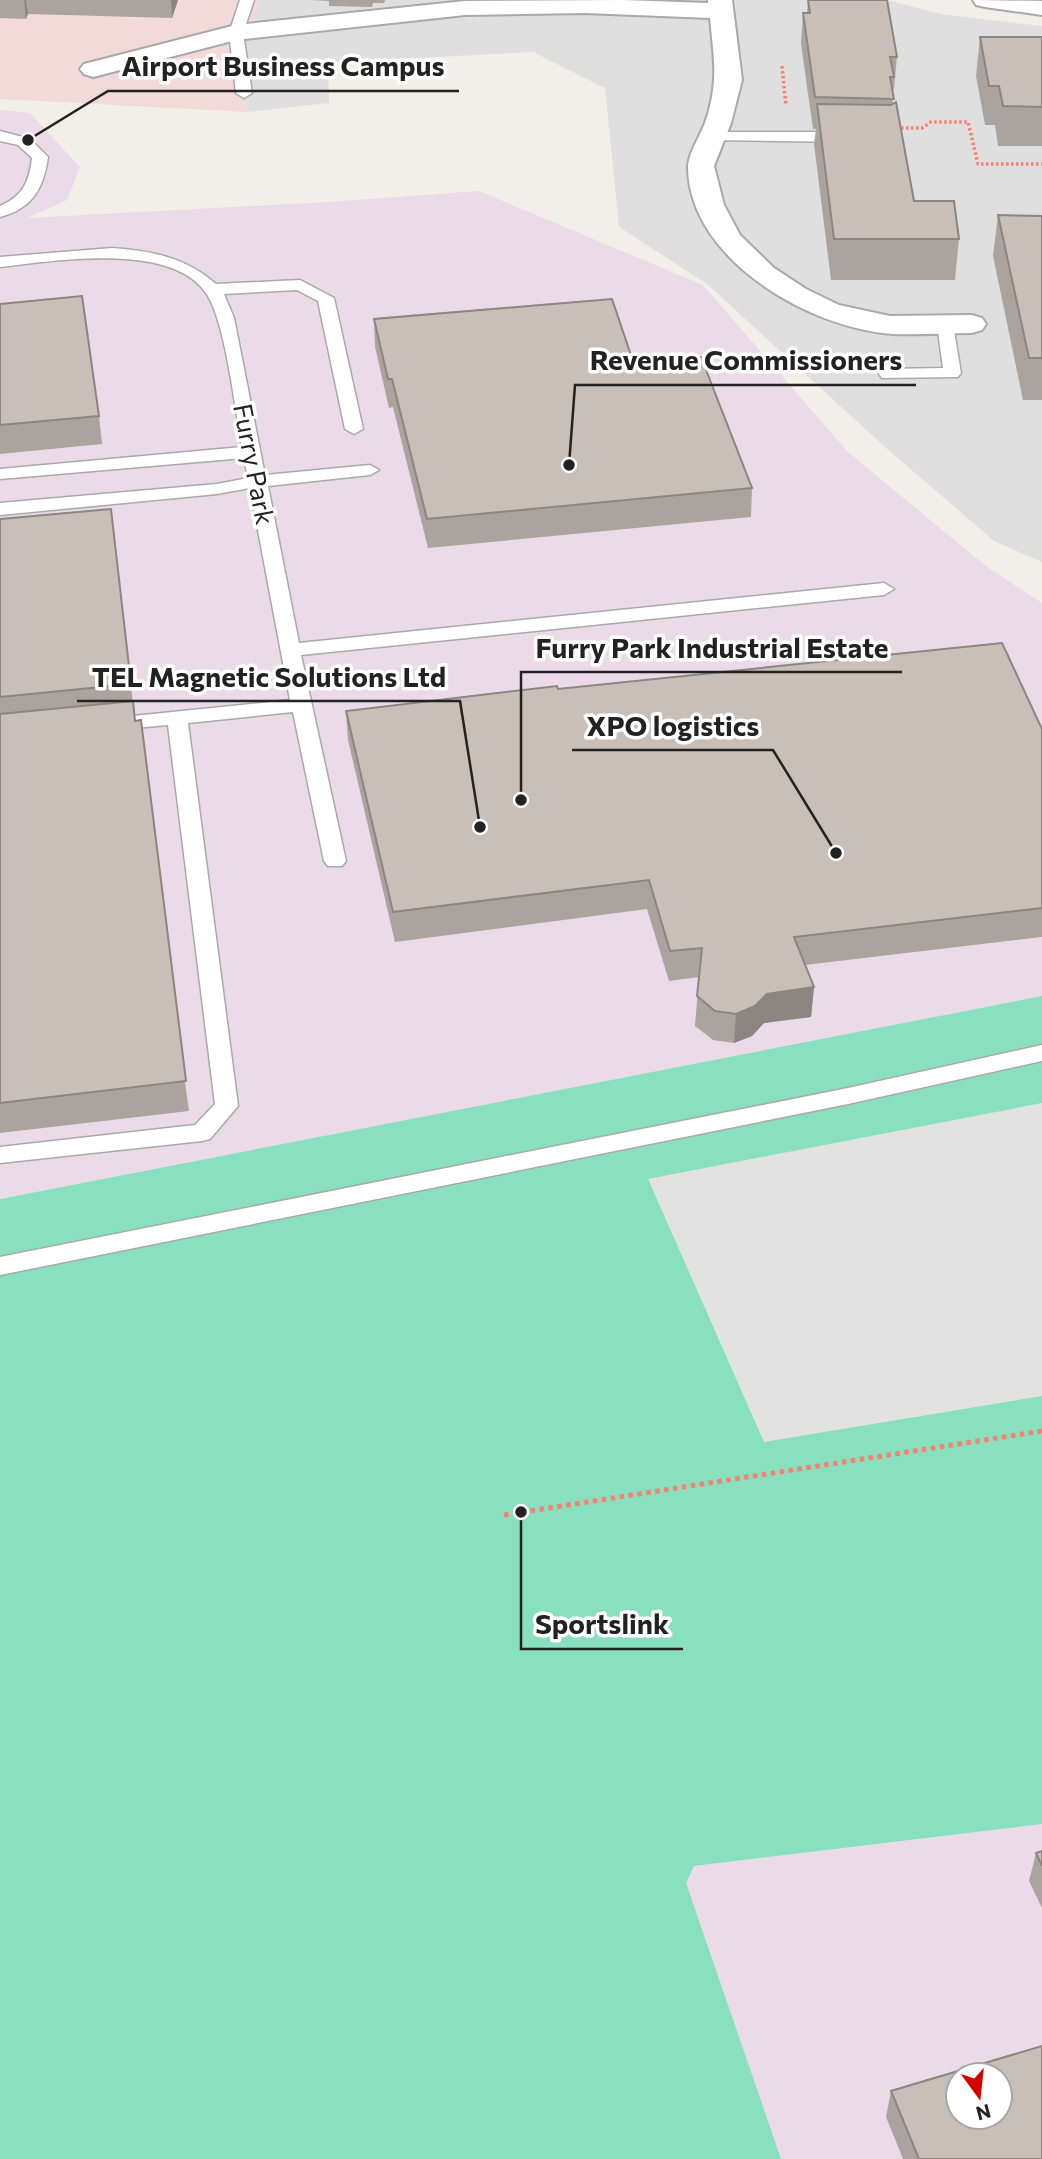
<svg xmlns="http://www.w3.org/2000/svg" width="1042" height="2159" viewBox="0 0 1042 2159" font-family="Commissioner,sans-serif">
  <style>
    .residential { fill: #e0dfdf }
    .commercial { fill: #f2dad9 }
    .industrial { fill: #ebdbe8; fill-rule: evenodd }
    .pitch { fill: #88e0be }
    .parking { fill: #e2e2e2 }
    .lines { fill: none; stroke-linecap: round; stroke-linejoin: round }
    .service-casing { stroke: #a9a9a9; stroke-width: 3 }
    .minor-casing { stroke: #a9a9a9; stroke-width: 4 }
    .path-far1 { stroke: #fa8072; stroke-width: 3.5; stroke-dasharray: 2.5 2.5; stroke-linecap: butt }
    .path { stroke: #fa8072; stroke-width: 5; stroke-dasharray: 4.5 4.5; stroke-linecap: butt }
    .service { fill: #fff; fill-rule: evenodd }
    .minor { fill: #fff; fill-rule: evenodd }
    .wall { fill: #aba49e }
    .shaded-wall { fill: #8b8681 }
    .building { fill: #c7bfb8; stroke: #8b8681; stroke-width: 2; fill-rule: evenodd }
    .labels { text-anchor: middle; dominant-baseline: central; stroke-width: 7; stroke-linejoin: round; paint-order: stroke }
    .street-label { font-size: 26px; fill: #222; stroke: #fff }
    .leader { fill: none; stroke: #222; stroke-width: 2.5 }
    .callout-dot { fill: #222; stroke: #fff; stroke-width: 2.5 }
    .callout-label { font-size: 28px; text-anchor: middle; font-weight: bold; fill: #222; stroke: #fff; stroke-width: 7; stroke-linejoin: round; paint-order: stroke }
  </style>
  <rect width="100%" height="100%" fill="#f2efe9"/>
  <path class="residential" d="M260 0H887L941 14 1042 26V562L994 541 886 448 707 284 619 227 605 88 533 52 328 63 329 103 247 112 245 46Z"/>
  <path class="commercial" d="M0 0H260L245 46 247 112 0 99Z"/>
  <path class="industrial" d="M0 110 30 113 80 167 67 200 27 218 327 202 479 191 703 285 848 452 987 567 1042 603V996L0 1199Z
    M1042 1824V2159H781L685 1883 694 1866ZM958 2075H1000V2117H958Z"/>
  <path class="pitch" d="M1042 996V1824L694 1866 686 1883 781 2159H0V1199Z"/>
  <path class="parking" d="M1042 1103V1396L764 1442 648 1179Z"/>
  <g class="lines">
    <defs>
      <path id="service" d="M240 0H254L243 33 252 93 244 98 236 93 229 33Z
        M0 131 30 139 48 157C44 188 32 209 0 217V206C23 196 29 182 32 158L18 145 0 141Z
        M712 132H845L853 137 845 142 706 140 704 137Z
        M112 248C152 251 185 257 216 284L300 280 334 298 363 429 354 434 345 429 318 301 297 290 224 294 234 318 265 475 370 465 379 470 370 475 268 486 299 643 884 583 894 589 884 595 301 655 346 861 342 866H328L324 861 293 712 188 723 238 1106 210 1139 202 1141 0 1163V1147L195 1125 215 1104 168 725 113 730 106 728 103 724 106 720 113 718 290 700 250 488 217 494 0 515V503L217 484 248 478 244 458 0 479V469L242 447C235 409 226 327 208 296 175 240 53 261 0 267V257Z
        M945 319 953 324 961 373 958 377 882 378 879 374 882 370 888 369 943 368 937 324Z
        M1042 1045V1061L848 1104 0 1275V1257L848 1088Z"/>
      <path id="minor" d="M623 0 708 3V0H732L742 80 731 123 714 166 724 205 740 235 774 268 806 289 839 305 890 316 972 315 982 318 986 324 982 330 972 333C946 333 918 335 892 334 810 328 690 260 688 168 688 154 700 136 705 123 719 82 714 60 710 18L585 13 465 15 236 40 93 77 84 74 80 69 84 64 236 25 465 1Z
        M973 0 1042 1V15L985 7 976 5Z"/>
    </defs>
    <use href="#service" class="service-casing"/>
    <use href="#minor" class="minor-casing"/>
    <path class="path-far1" d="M782 66 786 106
      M896 128H922L931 122H968L978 164H1042"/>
    <path class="path" d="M504 1515 1042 1431"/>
    <use href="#service" class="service"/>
    <use href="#minor" class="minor"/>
  </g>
  <path class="wall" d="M0 0H178L172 18 28 14 26 19 0 18Z
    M311 0H385L384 3H373L372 7 329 6V1Z
    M808 0 897 57 894 89H893L892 91 893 104 914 201 959 239 955 280H831L814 144 816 129H813L801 44 803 13H807Z
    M980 37H1042V146H998L995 125H985L976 76Z
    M998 215 1042 216V400H1023L993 256Z
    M0 304 99 416 102 444 0 454Z
    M374 319 634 364 752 488 751 517 428 548 393 407 389 408 375 347Z
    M111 509 135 721 189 1111 0 1133V519Z
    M558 689 1042 729V937L805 965 814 987 811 1017 764 1023 752 1036 734 1043 713 1040 695 1026 699 977 669 981 647 909 395 942 348 740 346 711Z
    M1042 1851V1908L1029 1881 1036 1853Z
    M891 2091 1042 2159H903L886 2117Z"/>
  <path class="shaded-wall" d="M24 0H26L28 14 26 19Z
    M171 0H178L172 18Z
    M814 987 811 1017 764 1023 752 1036 734 1043 736 1014 767 994Z"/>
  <path class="building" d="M808 0H887L897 57H890L894 77H890L894 99 815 97 803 13H810Z
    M980 37H1042V107L1003 106 999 86H989Z
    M896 102 914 201H954L959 239H834L817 104 891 105Z
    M998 215 1042 216V358H1029Z
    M82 296 99 416 0 425V304Z
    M612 299 634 364 701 357 752 488 427 519 392 379H388L374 319Z
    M111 509 131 684 0 697V519Z
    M1002 643 1042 729V908L794 937 814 987 767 994 755 1006 736 1014 715 1011 697 996 702 948 670 951 649 880 393 912 346 711 557 686 558 689Z
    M133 701 135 721 141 720 186 1081 0 1103V714Z
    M1042 1851V1866L1036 1853Z
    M1042 2046V2159H919L891 2091ZM958 2075H1000V2117H958Z"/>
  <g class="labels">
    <g class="street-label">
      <text transform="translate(255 464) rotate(79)">Furry Park</text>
    </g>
  </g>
  <path class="leader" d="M28 140L108 91H459M569 465L575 385H916M521 800L521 672H902M480 827L460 701H77M836 853L773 750H572M521 1512L521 1649H683"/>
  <g class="callout-dot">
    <circle cx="28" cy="140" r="7"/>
    <circle cx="569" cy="465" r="7"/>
    <circle cx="521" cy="800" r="7"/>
    <circle cx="480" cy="827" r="7"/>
    <circle cx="836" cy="853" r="7"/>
    <circle cx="521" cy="1512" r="7"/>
  </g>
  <g class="callout-label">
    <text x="283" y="76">Airport Business Campus</text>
    <text x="746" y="370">Revenue Commissioners</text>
    <text x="712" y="658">Furry Park Industrial Estate</text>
    <text x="269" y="687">TEL Magnetic Solutions Ltd</text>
    <text x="673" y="736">XPO logistics</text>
    <text x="602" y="1634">Sportslink</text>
  </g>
  <g transform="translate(979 2096) rotate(165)"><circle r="33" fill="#ffffff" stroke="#a7a7a7" stroke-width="2"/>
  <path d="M0-5L12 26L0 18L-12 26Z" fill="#d40000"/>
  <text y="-10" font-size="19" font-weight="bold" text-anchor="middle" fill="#222222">N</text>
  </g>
</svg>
